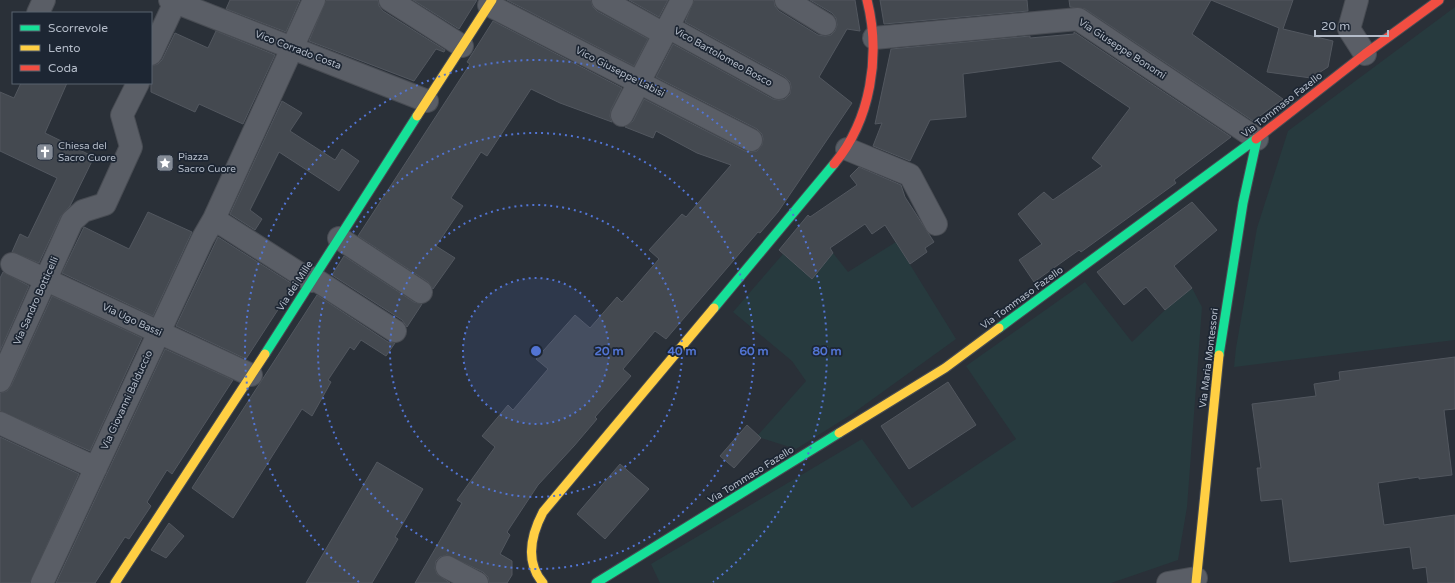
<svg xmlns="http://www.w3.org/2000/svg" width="1455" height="583" viewBox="0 0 1455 583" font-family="'Varela Round',sans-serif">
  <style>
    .green { fill: #273a3e }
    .building { fill: #444950; stroke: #52575f }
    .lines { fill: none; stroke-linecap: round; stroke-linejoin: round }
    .street-casing { stroke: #484c53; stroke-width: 24 }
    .fast-casing { stroke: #484c53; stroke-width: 11 }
    .slow-casing { stroke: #484c53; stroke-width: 11 }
    .jam-casing { stroke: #484c53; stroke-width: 11 }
    .street { stroke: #5a5e66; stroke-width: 22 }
    .fast { stroke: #16e098; stroke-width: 9 }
    .slow { stroke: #ffcf43; stroke-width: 9 }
    .jam { stroke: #f24e42; stroke-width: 9 }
    .ring { fill: none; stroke: #5274d3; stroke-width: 2; stroke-dasharray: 2 4 }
    .labels { text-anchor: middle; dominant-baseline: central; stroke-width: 3.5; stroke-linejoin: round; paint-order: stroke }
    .street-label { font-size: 10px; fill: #b4bcc9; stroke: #1d2633 }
    .poi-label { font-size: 10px; fill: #b4bcc9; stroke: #1d2633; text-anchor: start }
    .centre { fill: #5274d3; stroke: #1d2633; stroke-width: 2 }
    .ring-label { font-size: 12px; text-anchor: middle; font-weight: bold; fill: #5274d3; stroke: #1d2633; stroke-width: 3.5; stroke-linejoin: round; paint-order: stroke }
  </style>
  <rect width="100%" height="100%" fill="#2a3038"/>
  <path class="green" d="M1455 7V340L1234 367 1236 348 1257 228 1288 131Z
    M896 242 956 339 852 414 796 449 761 438 758 435 806 381 792 361 733 312 783 254 812 279 833 253 848 272Z
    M1085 282 1132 342 1165 310 1192 288 1202 307 1187 507 1178 560 1111 583H660L651 564 862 439 912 508 1016 439 966 366Z"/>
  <path class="building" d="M230 0H300L286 32 226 9Z
    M326 0H378L379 6 383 11 445 50 444 52 436 49 414 81 309 41Z
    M413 0H477L459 29Z
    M507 0H591L593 7 597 11 648 39 634 66Z
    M629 0H668L659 17Z
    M694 0H774L775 6 779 11 818 35 825 36 831 35 835 31 837 25 836 18 832 13 810 0H855L860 31 847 29 819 77 852 103 778 212 760 233 758 232 666 339 655 331 623 369 631 376 595 417 597 419 574 446 538 485 507 532 510 535 500 554 512 561V575L507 583H489L488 577 483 572 447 555 440 557 436 561 435 568 437 574 450 583H415L462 503 457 500 495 447 482 436 508 405 513 410 548 369 536 359 575 315 590 328 617 297 622 302 659 259 649 250 682 214 686 217 731 165 697 153 656 131 653 138 625 127 633 121 644 99 745 151 751 152 757 151 762 145 763 139 762 134 757 129 656 77 673 44 773 99 779 100 785 99 790 94 791 87 790 82 785 77 685 22Z
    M880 0H1027L1028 11 884 24Z
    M1069 0H1211L1192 34 1283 99 1253 121 1085 9 1070 7Z
    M1211 0H1293L1283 29 1333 41 1328 67 1311 78 1267 72 1279 28Z
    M493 21 622 88 611 110 610 116 612 122 560 103 531 89 487 156 481 152 451 198 463 206 436 246 455 258 433 289 428 282 358 236 470 64 467 62Z
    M216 31 275 55 243 124 199 104 195 112 151 92V66L158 64 162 60 175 33 208 48Z
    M1074 32 1231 137 1174 180 1176 183 1081 252 1079 250 1034 282 1019 260 1042 244 1018 214 1044 192 1053 200 1102 166 1092 158 1130 108 1060 61 963 74 966 117 930 120 910 161 873 146 882 123 875 124 891 49 1030 36V38L1074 34Z
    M21 83H67L45 133 94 157 70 206 61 216 39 263 12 252 20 234 28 238 57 178 0 151V92L14 98Z
    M282 101 302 113 290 131 335 160 342 149 359 161 339 191 279 152 250 210 262 219 255 230 230 214Z
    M859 167 901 185 905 197 934 242 925 248 927 252 910 264 885 225 872 234 865 224 830 248 833 253 812 279 779 250 808 215 810 217 857 185 850 176Z
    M1192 202 1217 230 1174 266 1192 288 1165 310 1146 287 1124 305 1097 272Z
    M148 212 192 232 153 316 62 273 84 227 129 249Z
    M218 237 294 285 246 359 176 326Z
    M344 256 414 302 422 304 407 327 402 320 332 275Z
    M3 272 29 286 0 351V278Z
    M317 295 388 342 395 343 386 356 361 340 354 350 350 347 328 380 331 382 312 416 302 409 233 518 192 488Z
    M52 296 142 338 90 451 0 411V393L7 391 11 386Z
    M165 349 233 380 172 474 167 470 147 502 151 506 129 539 125 537 95 583H56Z
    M1455 357V409L1444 410 1452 475 1419 479V477L1378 483 1384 525 1455 515V583H1428L1426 567 1413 569 1410 547 1290 562 1282 499 1261 501 1257 468H1261L1252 404 1316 396 1314 384 1340 380 1339 372Z
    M948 382 976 425 909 469 881 426Z
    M747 425 761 438 734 468 720 456Z
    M0 437 79 474 30 583H0Z
    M377 462 423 489 395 537 398 539 372 583H306Z
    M620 464 649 489 605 539 577 514Z
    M169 523 184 536 166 558 151 550Z"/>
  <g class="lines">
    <defs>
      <path id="street" d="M170 0 427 101
        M390 0 462 46
        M603 0 664 34
        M786 0 825 24
        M1357 0 1349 29 1365 54
        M489 5 751 140
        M38 13 44 0
        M668 27 779 88
        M874 38 1078 19 1257 139
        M151 54 176 0
        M622 115 682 0
        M847 149 910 175 936 224
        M214 219 311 281
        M339 238 421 292
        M12 264 251 375
        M313 278 395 331
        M0 381 72 221 83 211 105 204 131 147 122 115 138 83
        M0 423 96 468
        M447 567 477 583
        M42 583 203 238 214 219 314 0
        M1168 583 1196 578"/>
      <path id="fast" d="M714 308 834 164
        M999 328 1256 139
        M265 354 417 116
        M1219 355 1243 203 1257 139
        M596 583 839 433"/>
      <path id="slow" d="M417 116 492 0
        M839 433 945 368 999 328
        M115 583 265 354
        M543 583C525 562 531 535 543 512L714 308
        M1196 583 1219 355"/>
      <path id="jam" d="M1256 139 1365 54 1439 0
        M834 164C871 120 881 55 867 0"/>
    </defs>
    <use href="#street" class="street-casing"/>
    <use href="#fast" class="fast-casing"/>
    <use href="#slow" class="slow-casing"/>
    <use href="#jam" class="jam-casing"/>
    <use href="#street" class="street"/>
    <use href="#fast" class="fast"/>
    <use href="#slow" class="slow"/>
    <use href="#jam" class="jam"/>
  </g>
  <circle cx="536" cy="351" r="73" fill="#5274d3" fill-opacity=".12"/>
  <g class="ring">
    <circle cx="536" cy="351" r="73"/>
    <circle cx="536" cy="351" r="146"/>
    <circle cx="536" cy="351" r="218"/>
    <path d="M359 582A291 291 0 1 1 713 582"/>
  </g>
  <defs>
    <symbol id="church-square" viewBox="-11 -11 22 22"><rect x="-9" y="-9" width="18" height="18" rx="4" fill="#848b96" stroke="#1d2633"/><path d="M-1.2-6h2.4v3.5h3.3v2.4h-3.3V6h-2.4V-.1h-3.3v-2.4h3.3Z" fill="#fff"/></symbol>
    <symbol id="sight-square" viewBox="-11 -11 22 22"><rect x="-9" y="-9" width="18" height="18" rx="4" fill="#848b96" stroke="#1d2633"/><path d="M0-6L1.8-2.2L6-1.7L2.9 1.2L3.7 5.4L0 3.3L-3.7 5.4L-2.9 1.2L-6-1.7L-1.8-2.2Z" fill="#fff"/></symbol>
  </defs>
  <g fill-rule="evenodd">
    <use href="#church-square" x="35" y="142" width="20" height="20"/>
    <use href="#sight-square" x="155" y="153" width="20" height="20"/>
  </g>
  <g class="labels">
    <g class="street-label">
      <text transform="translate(1122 49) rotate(33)">Via Giuseppe Bonomi</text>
      <text transform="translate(298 50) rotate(21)">Vico Corrado Costa</text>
      <text transform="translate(723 57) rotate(29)">Vico Bartolomeo Bosco</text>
      <text transform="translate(620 72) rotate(27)">Vico Giuseppe Labisi</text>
      <text transform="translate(1282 105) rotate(-38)">Via Tommaso Fazello</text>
      <text transform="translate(295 286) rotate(-57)">Via dei Mille</text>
      <text transform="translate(1022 298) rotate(-36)">Via Tommaso Fazello</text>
      <text transform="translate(36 301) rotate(-66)">Via Sandro Botticelli</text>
      <text transform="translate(132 320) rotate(25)">Via Ugo Bassi</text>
      <text transform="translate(1209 358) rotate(-83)">Via Maria Montessori</text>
      <text transform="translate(127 400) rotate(-65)">Via Giovanni Balduccio</text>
      <text transform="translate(751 475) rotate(-32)">Via Tommaso Fazello</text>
    </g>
    <g class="poi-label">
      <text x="58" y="146">Chiesa del<tspan x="58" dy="12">Sacro Cuore</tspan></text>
      <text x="178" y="157">Piazza<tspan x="178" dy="12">Sacro Cuore</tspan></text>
    </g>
  </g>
  <circle cx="536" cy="351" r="6" class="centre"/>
  <g class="ring-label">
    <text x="609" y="355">20 m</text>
    <text x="682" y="355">40 m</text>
    <text x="754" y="355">60 m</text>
    <text x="827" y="355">80 m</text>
  </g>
  <rect x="12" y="12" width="140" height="72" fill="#1d2633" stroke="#59626f"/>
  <rect x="20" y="25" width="20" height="6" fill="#16e098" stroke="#59626f"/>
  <text x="48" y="32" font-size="12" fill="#b4bcc9">Scorrevole</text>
  <rect x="20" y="45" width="20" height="6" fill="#ffcf43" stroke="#59626f"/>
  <text x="48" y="52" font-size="12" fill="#b4bcc9">Lento</text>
  <rect x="20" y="65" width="20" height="6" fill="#f24e42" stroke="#59626f"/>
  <text x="48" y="72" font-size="12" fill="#b4bcc9">Coda</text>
  <path d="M1315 30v6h73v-6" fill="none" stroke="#b4bcc9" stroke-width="2"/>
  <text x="1321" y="30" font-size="12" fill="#b4bcc9" stroke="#1d2633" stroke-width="3" paint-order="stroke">20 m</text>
</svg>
